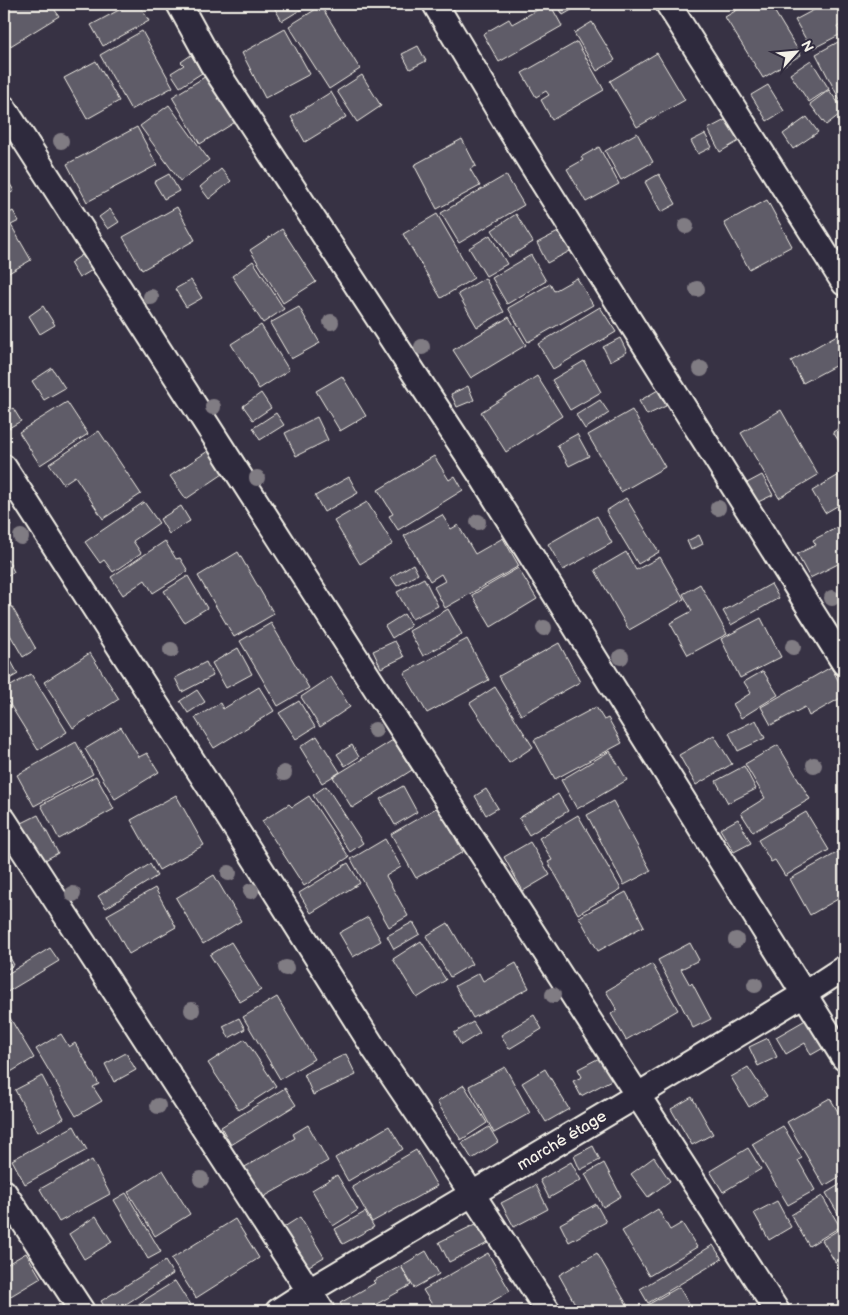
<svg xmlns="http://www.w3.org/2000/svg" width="848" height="1315" viewBox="0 0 848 1315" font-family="'Balsamiq Sans',sans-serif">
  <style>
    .building { fill: #5f5c67; stroke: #f4f1e8 }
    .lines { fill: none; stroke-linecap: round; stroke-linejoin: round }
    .street-casing { stroke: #f4f1e8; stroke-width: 28 }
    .street { stroke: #2f2a3d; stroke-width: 24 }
    .tree { fill: #807b83 }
    .labels { text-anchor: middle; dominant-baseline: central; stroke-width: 4.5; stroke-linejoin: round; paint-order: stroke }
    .street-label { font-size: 16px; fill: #f4f1e8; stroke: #2f2a3d }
  </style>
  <rect width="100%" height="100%" fill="#373244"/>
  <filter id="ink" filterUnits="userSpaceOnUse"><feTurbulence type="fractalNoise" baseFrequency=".02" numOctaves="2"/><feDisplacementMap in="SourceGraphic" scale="10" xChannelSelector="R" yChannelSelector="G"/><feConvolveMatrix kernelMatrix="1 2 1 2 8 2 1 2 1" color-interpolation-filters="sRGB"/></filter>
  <g filter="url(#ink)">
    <path class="building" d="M15 4H51L59 16 4 50V11Z
      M130 4H139L149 21 103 46 91 25Z
      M272 4H310L282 21Z
      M548 4H550L562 26 499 62 483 34 509 19 512 24Z
      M557 4H582L563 15Z
      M747 4H770L801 55 763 78 725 17Z
      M825 4H844V23L837 27 841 34 814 48 811 41 808 43 795 20Z
      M321 6 360 69 329 89 289 26Z
      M592 22 615 60 597 71 574 33Z
      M285 29 310 74 265 98 242 53Z
      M142 31 173 87 131 110 100 55Z
      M577 42 604 90 552 120 541 100 549 95 546 91 536 97 522 73Z
      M838 42 844 54V108L816 54Z
      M418 46 426 61 410 69 402 54Z
      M657 53 685 100 637 127 610 81Z
      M191 55 202 73 180 87 171 73 184 65 181 62Z
      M811 60 829 89 809 102 790 74Z
      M96 61 119 101 87 119 64 78Z
      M208 75 237 121 200 144 172 97Z
      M362 75 381 106 357 122 337 91Z
      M768 85 784 111 767 121 751 95Z
      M829 90 844 111 826 125 810 104Z
      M331 92 346 117 305 142 291 117Z
      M169 105 209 160 180 181 140 126Z
      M807 117 818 132 793 149 783 134Z
      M727 119 739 141 720 152 708 129Z
      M137 127 157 165 87 202 67 164Z
      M637 133 653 162 621 180 605 151Z
      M705 134 712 147 698 154 691 141Z
      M462 139 476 166 470 169 480 186 437 209 414 165Z
      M599 147 619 184 586 202 567 169 583 160 581 157Z
      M221 169 231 181 209 199 200 187Z
      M4 174 14 191 4 197Z
      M169 174 179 191 164 199 154 182Z
      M659 174 676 204 661 212 645 182Z
      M506 175 524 205 459 243 441 213Z
      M767 200 792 246 749 269 724 223Z
      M177 207 195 240 142 270 123 237Z
      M110 209 119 222 108 229 99 217Z
      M13 211 19 221 11 225 31 260 7 274 4 269V216Z
      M437 214 474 278 441 298 403 234Z
      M516 214 533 242 509 257 492 230Z
      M282 229 316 282 283 303 250 250Z
      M562 230 572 250 547 263 537 243Z
      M490 235 507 264 486 276 469 248Z
      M85 253 94 269 79 278 70 263Z
      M531 255 546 281 507 304 492 278Z
      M253 261 284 309 263 323 232 276Z
      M485 278 504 312 477 327 458 294Z
      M577 278 593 305 528 342 508 308 550 284 554 291Z
      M191 280 202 298 186 307 175 289Z
      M43 306 55 325 40 334 29 316Z
      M299 307 320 343 291 359 270 323Z
      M600 307 616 332 553 369 538 344Z
      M509 317 526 345 471 378 453 350Z
      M261 325 289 370 259 389 231 344Z
      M844 331V361L803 383 791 361Z
      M620 338 627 352 610 361 603 347Z
      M584 361 601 392 570 410 552 380Z
      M52 368 65 388 44 400 32 381Z
      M342 376 366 416 340 431 316 391Z
      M537 376 562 416 506 452 481 412Z
      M468 386 474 400 457 407 451 394Z
      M658 390 666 406 647 415 639 401Z
      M261 393 271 408 253 420 243 406Z
      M600 400 609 413 585 429 576 415Z
      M67 402 88 434 40 465 19 432Z
      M13 408 21 421 7 429 4 424V414Z
      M632 410 665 467 621 492 588 435Z
      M781 410 818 475 779 498 741 433Z
      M276 413 284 425 260 440 253 428Z
      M317 417 328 440 296 456 285 433Z
      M844 425V449L833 432Z
      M99 431 141 494 103 519 75 476 63 484 49 464Z
      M577 434 589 456 569 466 557 445Z
      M211 449 226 472 186 499 170 476Z
      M434 456 449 480 455 476 463 490 398 530 389 516 393 514 378 490Z
      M844 472V502L825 513 812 491Z
      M762 475 773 495 758 502 747 483Z
      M349 477 358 493 324 512 315 496Z
      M626 498 659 552 638 564 606 511Z
      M144 502 159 523 133 541 141 553 113 572 104 560 100 563 85 542Z
      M367 502 393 544 360 564 334 521Z
      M181 506 190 521 169 534 160 519Z
      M4 512 11 526 4 530Z
      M442 515 451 529 458 525 475 554 503 538 519 566 445 608 434 587 445 581 441 574 430 581 404 536Z
      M597 516 612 543 563 570 548 544Z
      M844 524V561L810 578 797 554 816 545 813 540Z
      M699 535 703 544 691 550 687 541Z
      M165 541 176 559 180 558 188 571 153 593 145 580 123 595 111 577Z
      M238 552 274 614 234 637 198 576Z
      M626 552 636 570 660 557 684 599 629 630 595 570Z
      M8 560 14 572 4 577V562Z
      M413 564 418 574 397 586 391 577Z
      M518 568 537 599 491 627 472 595Z
      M188 576 207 608 184 622 164 591Z
      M424 578 438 606 412 619 397 592Z
      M700 584 727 634 688 655 670 623 692 611 683 594Z
      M771 584 779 598 731 625 723 611Z
      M4 593 36 649 23 657 9 633 5 636 4 635Z
      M448 609 462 634 423 656 409 631Z
      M404 614 411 626 392 638 385 626Z
      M761 618 781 657 740 678 721 639Z
      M271 623 309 688 278 706 240 641Z
      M467 639 489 680 427 713 404 673Z
      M395 641 404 657 381 668 373 651Z
      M559 643 580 682 521 715 499 676Z
      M4 648 18 674 4 682Z
      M238 648 252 674 226 688 212 663Z
      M90 653 119 699 73 728 44 682Z
      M206 662 213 676 182 692 175 678Z
      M831 667 844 691V696L809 716 805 707 771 725 761 707Z
      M763 671 778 695 741 718 733 704 751 693 744 682Z
      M31 674 67 732 38 750 4 695V690Z
      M331 677 350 707 320 727 301 697Z
      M259 687 274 711 214 748 195 718 220 703 223 709Z
      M495 687 533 747 509 763 470 703Z
      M197 690 205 702 188 713 180 701Z
      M299 701 315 727 296 739 279 713Z
      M596 707 604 720 608 718 622 743 555 779 534 740Z
      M756 720 765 738 738 751 729 733Z
      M121 727 139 757 147 753 159 772 115 799 85 749Z
      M714 735 732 764 696 785 679 755Z
      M317 736 340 772 322 783 300 747Z
      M393 740 412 770 352 808 333 777Z
      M76 742 93 774 34 806 17 775Z
      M352 745 359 757 345 766 337 754Z
      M778 745 810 799 753 832 741 813 765 798 745 764Z
      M610 751 627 780 577 809 561 780Z
      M744 766 756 789 728 803 716 781Z
      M96 776 114 809 59 839 41 805Z
      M326 786 363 843 350 852 313 795Z
      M403 786 417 812 395 825 380 799Z
      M486 789 498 808 486 815 475 796Z
      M558 794 568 811 529 835 519 818Z
      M176 795 204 845 159 870 131 820Z
      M309 796 349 857 304 886 262 821 289 804 292 807Z
      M613 801 651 871 624 885 587 815Z
      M438 807 463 852 416 878 391 834Z
      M806 812 829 850 785 876 775 860 771 862 758 840Z
      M38 815 58 853 36 865 20 824Z
      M578 815 621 889 578 914 548 862 552 860 539 838Z
      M738 819 751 843 734 852 720 829Z
      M385 839 401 867 386 876 408 916 389 927 351 859Z
      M530 842 550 875 523 891 504 857Z
      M842 850 844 853V911L838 899 810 915 790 879Z
      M348 863 360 883 311 913 299 893Z
      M150 864 157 876 106 908 98 896Z
      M214 875 241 921 203 944 176 898Z
      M155 888 176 927 129 954 107 915Z
      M626 892 644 926 598 951 579 917Z
      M368 917 381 941 353 957 339 933Z
      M413 922 420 934 394 949 387 936Z
      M448 923 472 964 450 977 426 936Z
      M421 941 446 980 417 998 393 959Z
      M231 942 261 990 240 1002 210 955Z
      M690 943 699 960 681 969 690 985 692 983 711 1019 693 1028 658 960Z
      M4 947 14 965 4 971Z
      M50 948 59 961 4 994V976Z
      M516 963 529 988 473 1018 455 986 479 973 483 981Z
      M652 964 678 1010 626 1040 611 1014 617 1010 606 991Z
      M277 997 314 1059 280 1079 243 1017Z
      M4 1008 34 1058 4 1076Z
      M534 1015 542 1029 509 1049 501 1035Z
      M239 1018 245 1029 229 1038 223 1026Z
      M809 1018 825 1047 811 1055 805 1043 786 1054 776 1037Z
      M473 1022 480 1033 461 1045 454 1033Z
      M61 1034 69 1047 75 1043 99 1084 93 1087 102 1101 76 1116 36 1049Z
      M768 1038 777 1057 758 1066 749 1047Z
      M245 1039 276 1086 239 1110 208 1063Z
      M126 1053 136 1070 114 1082 105 1064Z
      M346 1054 356 1075 313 1095 304 1074Z
      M605 1055 617 1077 581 1096 573 1081 582 1077 578 1069Z
      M505 1067 530 1113 494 1133 469 1086Z
      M748 1067 767 1096 749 1107 731 1077Z
      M545 1069 569 1109 546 1122 522 1083Z
      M42 1076 64 1118 38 1132 15 1090Z
      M464 1085 487 1123 461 1140 437 1102Z
      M285 1088 296 1105 231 1145 221 1127Z
      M692 1097 713 1134 692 1145 671 1109Z
      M830 1098 844 1122V1174L824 1186 787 1122Z
      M308 1125 328 1161 260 1199 243 1168 295 1138 293 1134Z
      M74 1126 87 1150 25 1184 12 1160Z
      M389 1126 403 1149 348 1181 335 1158Z
      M783 1126 802 1158 798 1160 815 1190 788 1205 752 1144Z
      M489 1127 498 1142 472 1159 462 1143Z
      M593 1146 600 1160 580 1170 574 1156Z
      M748 1148 761 1169 723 1192 710 1171Z
      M416 1150 437 1186 372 1222 352 1187Z
      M654 1157 670 1181 648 1197 631 1174Z
      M92 1160 110 1194 59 1222 40 1189Z
      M571 1162 581 1180 549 1198 540 1180Z
      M604 1163 621 1196 603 1207 585 1174Z
      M163 1170 190 1214 155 1236 128 1192Z
      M337 1175 358 1210 333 1226 312 1190Z
      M844 1182V1221L843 1222 826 1193Z
      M536 1185 548 1209 514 1227 501 1203Z
      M126 1193 161 1252 148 1259 114 1200Z
      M822 1196 840 1227 809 1246 791 1215Z
      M777 1201 791 1227 769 1240 754 1213Z
      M596 1204 606 1222 569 1242 560 1224Z
      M658 1209 670 1230 682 1223 697 1247 649 1276 622 1231Z
      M365 1212 374 1227 343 1244 335 1229Z
      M96 1216 112 1242 84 1259 69 1234Z
      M300 1217 324 1257 304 1269 281 1229Z
      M235 1219 259 1258 196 1298 171 1259Z
      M480 1222 490 1242 449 1262 439 1242Z
      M843 1227 844 1229 843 1275 822 1240Z
      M713 1245 722 1259 648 1303 640 1289Z
      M426 1251 439 1274 414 1288 401 1266Z
      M26 1253 41 1278 4 1300V1266Z
      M488 1253 510 1291 476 1311H436L423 1290Z
      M597 1253 630 1310 628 1311H579L559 1275Z
      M165 1261 173 1274 115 1311H107L101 1301Z
      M401 1266 411 1285 364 1311H345L340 1303 375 1283 373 1281Z
      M175 1281 194 1311H127Z
      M679 1287 693 1311H647L644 1307Z"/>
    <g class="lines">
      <defs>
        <path id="street" d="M179 4 212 64 482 477 844 1058
          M435 4 512 133 844 663
          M668 4 844 283
          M4 108 471 837 777 1311
          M4 467 210 788 375 1050 473 1195 548 1311
          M4 820 322 1311
          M4 1192 82 1311
          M278 1311 309 1291 638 1095 804 994 844 968"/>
      </defs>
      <use href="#street" class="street-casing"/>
      <use href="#street" class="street"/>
    </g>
    <g class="tree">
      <circle cx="61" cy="141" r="8"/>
      <circle cx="686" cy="226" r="8"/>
      <circle cx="697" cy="289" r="8"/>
      <circle cx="151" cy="297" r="8"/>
      <circle cx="331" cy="322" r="8"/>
      <circle cx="422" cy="347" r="8"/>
      <circle cx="701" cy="369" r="8"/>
      <circle cx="213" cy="407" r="8"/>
      <circle cx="257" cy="478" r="8"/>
      <circle cx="718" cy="508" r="8"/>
      <circle cx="478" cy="522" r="8"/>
      <circle cx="21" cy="537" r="8"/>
      <circle cx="832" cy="598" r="8"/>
      <circle cx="544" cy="628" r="8"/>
      <circle cx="793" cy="647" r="8"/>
      <circle cx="171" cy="650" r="8"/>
      <circle cx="621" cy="657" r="8"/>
      <circle cx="375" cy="730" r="8"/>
      <circle cx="814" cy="765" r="8"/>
      <circle cx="284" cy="773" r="8"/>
      <circle cx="229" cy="873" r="8"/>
      <circle cx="251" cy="891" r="8"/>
      <circle cx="73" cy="894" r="8"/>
      <circle cx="736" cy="940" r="8"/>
      <circle cx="286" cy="968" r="8"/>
      <circle cx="755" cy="985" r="8"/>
      <circle cx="553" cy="995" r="8"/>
      <circle cx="192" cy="1010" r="8"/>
      <circle cx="158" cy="1106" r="8"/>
      <circle cx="201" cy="1179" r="8"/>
    </g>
  </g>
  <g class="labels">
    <g class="street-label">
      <text transform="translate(562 1141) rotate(-31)">marché étage</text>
    </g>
  </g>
  <rect width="848" height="1315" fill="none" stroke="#2f2a3d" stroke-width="20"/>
  <rect x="10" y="10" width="828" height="1295" fill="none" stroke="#f4f1e8" stroke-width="2" filter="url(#ink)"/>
  <g transform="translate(796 52) rotate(63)" stroke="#2f2a3d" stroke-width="4" paint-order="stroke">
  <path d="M0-4L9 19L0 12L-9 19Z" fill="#f4f1e8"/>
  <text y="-8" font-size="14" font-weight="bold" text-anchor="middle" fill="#f4f1e8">N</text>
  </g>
</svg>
